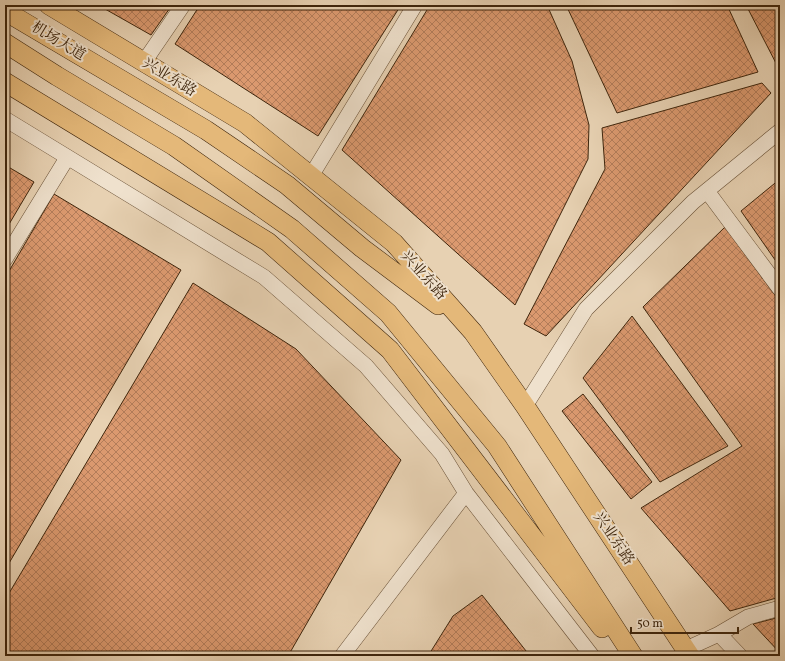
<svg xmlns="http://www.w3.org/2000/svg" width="785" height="661" viewBox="0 0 785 661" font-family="Vollkorn,'Noto Serif SC',serif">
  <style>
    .building { fill: url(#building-cross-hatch); stroke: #3e250c }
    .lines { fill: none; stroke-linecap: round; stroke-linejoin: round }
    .minor-casing { stroke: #685036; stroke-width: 16 }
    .major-casing { stroke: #3e250c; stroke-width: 20 }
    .minor { stroke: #efe1cd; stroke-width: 15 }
    .major { stroke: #e4b879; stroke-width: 19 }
    .labels { text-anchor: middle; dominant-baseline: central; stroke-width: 4; stroke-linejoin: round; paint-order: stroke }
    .street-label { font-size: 15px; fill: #3e250c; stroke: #efe1cd }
  </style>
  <defs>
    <pattern id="building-cross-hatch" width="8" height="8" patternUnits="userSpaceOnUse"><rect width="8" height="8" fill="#db996f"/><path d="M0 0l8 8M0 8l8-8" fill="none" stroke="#b37d5a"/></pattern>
  </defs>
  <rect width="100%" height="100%" fill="#e7d1b2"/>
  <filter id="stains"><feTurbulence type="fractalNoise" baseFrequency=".005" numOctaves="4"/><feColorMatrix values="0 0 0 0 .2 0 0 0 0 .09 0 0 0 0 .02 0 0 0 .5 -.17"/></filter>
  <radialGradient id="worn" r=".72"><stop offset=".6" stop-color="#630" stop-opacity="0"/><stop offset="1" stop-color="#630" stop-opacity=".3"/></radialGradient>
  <path class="building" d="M98 5H172L151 35Z
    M200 5H401L318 136 175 44Z
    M430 5H547L572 61 589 125 588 159 515 305 342 150Z
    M566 5H727L758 72 617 113Z
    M746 5H780V71Z
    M762 83 771 93 546 336 524 324 605 169 602 128Z
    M5 165 34 182 5 231Z
    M780 179V267L741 211Z
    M54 194 181 270 5 570V278Z
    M725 227 780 302V597L730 611 641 508 742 446 643 307Z
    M193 283 296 349 401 460 288 656H5V600Z
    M632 316 728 446 660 482 583 378Z
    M583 394 652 482 631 499 562 411Z
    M482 595 530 656H428L453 616Z
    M780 617V653L753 624Z"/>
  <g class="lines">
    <defs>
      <path id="minor" d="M144 62 183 5
        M5 119 264 277 366 366 442 454 466 493 592 656
        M311 176 415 5
        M707 191 780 289
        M5 259 67 158
        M525 406 586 309 693 202 780 131
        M719 634 748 617 780 608
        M686 649 719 634 740 656
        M342 656 466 493"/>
      <path id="major" d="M49 5 245 123 394 243 473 332 525 406 690 656
        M5 11 206 130 287 185 362 248 438 305
        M5 43 57 76 174 146 292 229 388 313 497 446 633 656
        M5 82 268 242 390 350 602 628"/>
    </defs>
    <use href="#minor" class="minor-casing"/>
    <use href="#major" class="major-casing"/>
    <use href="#minor" class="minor"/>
    <use href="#major" class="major"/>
  </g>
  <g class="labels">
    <g class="street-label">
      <text transform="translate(58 42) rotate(31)">机场大道</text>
      <text transform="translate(169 78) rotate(31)">兴业东路</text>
      <text transform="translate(423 276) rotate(48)">兴业东路</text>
      <text transform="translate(613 539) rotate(56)">兴业东路</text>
    </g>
  </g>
  <rect width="785" height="661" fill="none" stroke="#e7d1b2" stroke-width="20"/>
  <rect x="6" y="6" width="773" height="649" fill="none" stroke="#3e250c" stroke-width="2"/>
  <rect x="10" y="10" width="765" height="641" fill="none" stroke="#3e250c"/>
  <path d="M631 627v6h107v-6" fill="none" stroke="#3e250c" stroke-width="2"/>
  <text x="637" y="627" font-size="12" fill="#3e250c" stroke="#efe1cd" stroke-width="3" paint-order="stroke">50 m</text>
  <rect width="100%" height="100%" filter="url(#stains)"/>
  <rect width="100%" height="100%" fill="url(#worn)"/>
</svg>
